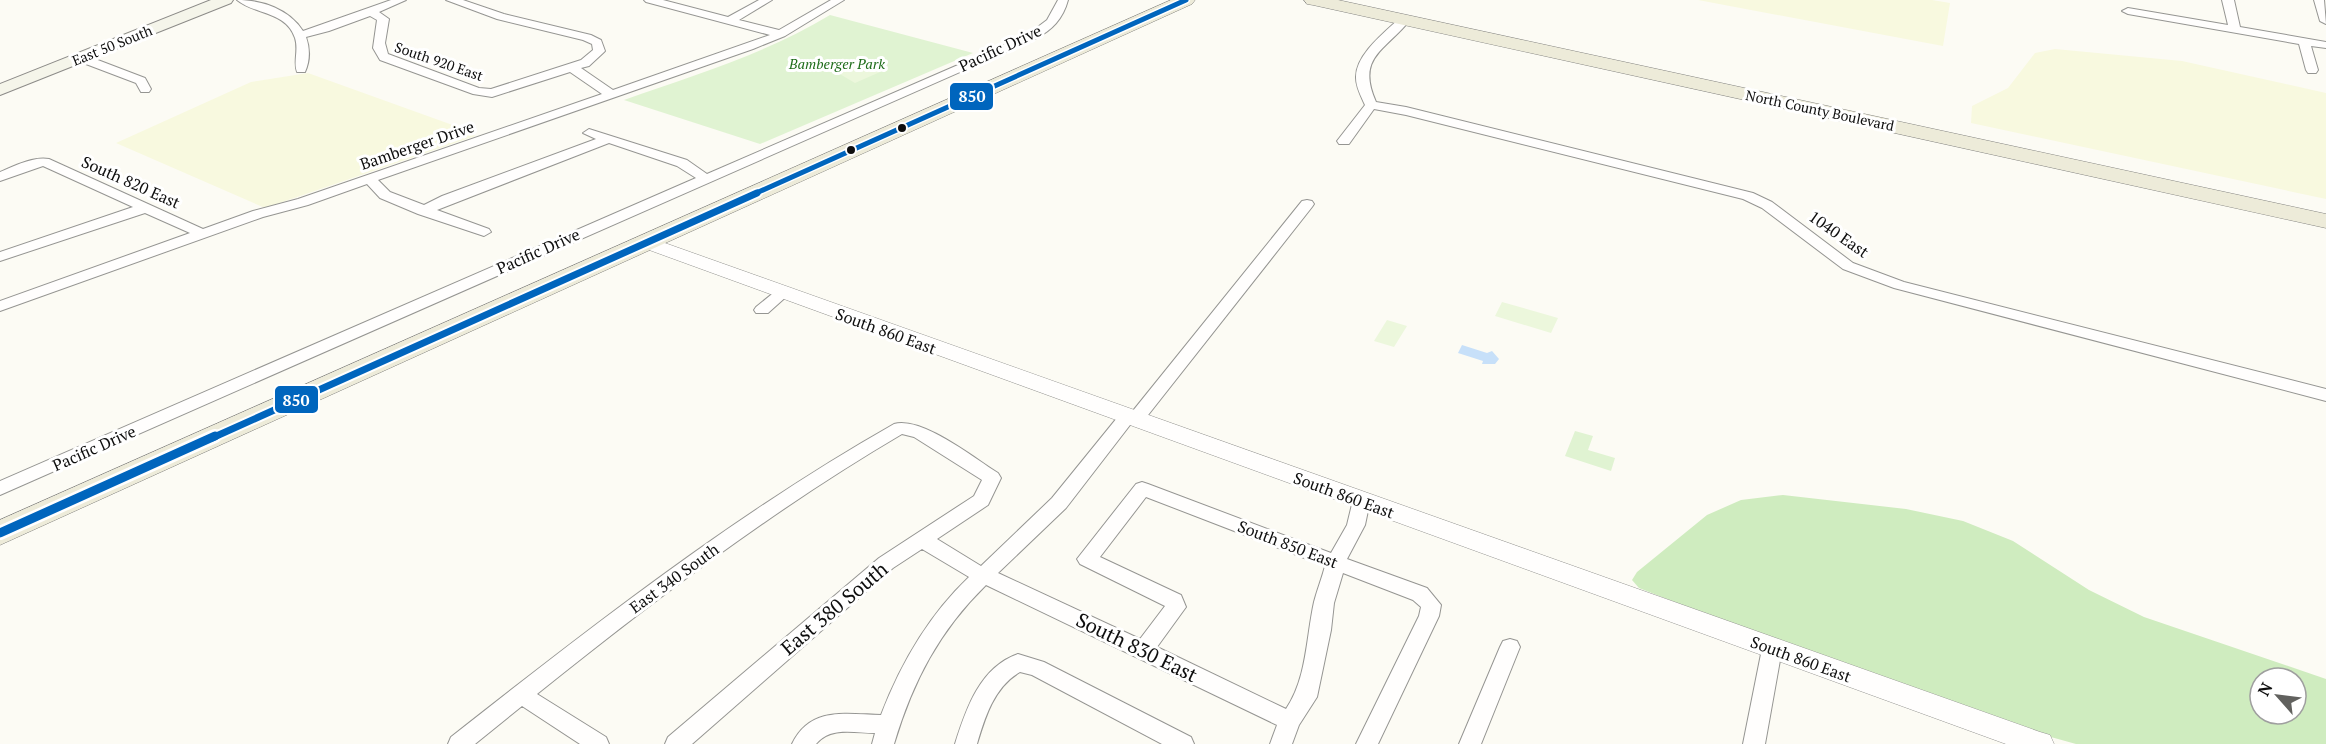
<svg xmlns="http://www.w3.org/2000/svg" width="2326" height="744" viewBox="0 0 2326 744" font-family="'PT Serif',serif">
  <style>
    .farmland { fill: #f8f9df }
    .green { fill: #e0f3d2 }
    .forest { fill: #cfecbf; fill-rule: evenodd }
    .pitch { fill: #ecf7dc }
    .water { fill: #c7e0f9 }
    .lines { fill: none; stroke-linecap: round; stroke-linejoin: round }
    .minor-casing { stroke: #959592; stroke-width: 2 }
    .tertiary-casing { stroke: #959592; stroke-width: 1 }
    .secondary-casing { stroke: #8c8b88; stroke-width: 2 }
    .primary-casing { stroke: #82827f; stroke-width: 1 }
    .minor { fill: #fffefd; fill-rule: evenodd }
    .tertiary { fill: #fffefd; fill-rule: evenodd }
    .secondary { fill: #f5f5ea; fill-rule: evenodd }
    .primary { fill: #edebd9; fill-rule: evenodd }
    .bus-1-far2-casing { stroke: #fff; stroke-width: 8 }
    .bus-1-far1-casing { stroke: #fff; stroke-width: 11 }
    .bus-1-casing { stroke: #fff; stroke-width: 14 }
    .bus-1-far2 { stroke: #0065bd; stroke-width: 5 }
    .bus-1-far1 { stroke: #0065bd; stroke-width: 7 }
    .bus-1 { stroke: #0065bd; stroke-width: 9 }
    .bus-dot { fill: #0e0e0e; stroke: #fff; stroke-width: 2 }
    .labels { text-anchor: middle; dominant-baseline: central; stroke-width: 6; stroke-linejoin: round; paint-order: stroke }
    .far-street-label { font-size: 14px; fill: #0e0e0e; stroke: #fff }
    .far-park-label { font-size: 14px; font-style: italic; fill: #1e6c19; stroke: #fff }
    .street-label { font-size: 16px; fill: #0e0e0e; stroke: #fff }
    .near-street-label { font-size: 20px; fill: #0e0e0e; stroke: #fff }
    .line-badge { stroke: #fff; stroke-width: 2 }
    .badge-label { font-size: 16px; text-anchor: middle; font-weight: bold; fill: #fff }
  </style>
  <rect width="100%" height="100%" fill="#fcfbf4"/>
  <path class="farmland" d="M1698 0H1932L1950 3 1943 46Z
    M2055 49 2182 61 2326 93V199L1971 123 1972 106 2008 88 2035 53Z
    M308 73 472 132 475 136 265 208 116 143 251 82Z"/>
  <path class="green" d="M830 15 973 53 760 144 624 100C694 75 766 54 830 15Z
    M1575 431 1593 436 1588 450 1615 458 1611 471 1565 456Z"/>
  <path class="forest" d="M1783 495 1906 509 1963 521 2013 541 2089 590 2144 617 2326 679V744H2076L2022 729 1743 629 1639 588 1632 580 1637 572 1707 515 1741 500ZM2260 678H2296V714H2260Z"/>
  <path class="pitch" d="M857 60 880 72 855 83 833 70Z
    M1502 302 1558 318 1551 333 1495 316Z
    M1387 320 1407 326 1394 347 1374 341Z"/>
  <path class="water" d="M1462 345 1487 353 1492 351 1499 359 1495 364H1482L1483 361 1458 353Z"/>
  <g class="lines">
    <defs>
      <path id="minor" d="M237 0C262 0 289 9 303 31L391 0H406L379 12 389 19 385 43 388 54 479 88 491 89 581 60 593 50 592 44 583 40 497 19 446 0H463L504 14 591 35 601 40 605 51 603 53 589 66 581 68 613 90 770 35 646 2 644 0H663L728 17 759 0H772L739 20 779 30 831 0H844L785 36 753 49 378 180 390 192 424 205 442 196 596 139 583 133 589 129 687 160 707 174 1027 35 1047 20 1058 0H1068C1063 19 1052 30 1035 39L0 495V481L696 178 677 166 609 143 437 210 489 229 491 232 484 236 418 214 380 198 367 184 308 205 263 217 0 311V301L190 233 145 213 0 261V252L133 207 43 166 0 181V172C14 166 34 156 49 159L203 229 253 211 298 199 602 94 570 72 492 97 473 94 380 60 373 48 377 20 370 16 329 31 306 37C310 48 310 61 305 72H297C293 62 299 50 295 38 286 11 255 15 237 0Z
        M2222 0H2234L2240 27 2326 42V48L2311 46 2318 70 2316 73H2308L2306 70 2299 44 2128 14 2122 11 2128 8 2228 25Z
        M2314 0H2324L2326 24 2320 21Z
        M1404 17 1410 20C1385 51 1356 57 1376 102L1406 107 1753 193 1772 202 1853 263 1904 282 2326 389V401L1894 288 1843 269 1762 208 1743 199 1406 115 1374 109 1349 144H1339L1337 141 1365 105C1361 96 1356 87 1356 78 1355 55 1385 32 1400 18Z
        M82 54 145 78 151 89 149 92H141L136 83 78 61V55Z
        M1307 200 1312 201 1314 204 1312 207 1141 424 1130 425 1066 508 998 573 1140 639 1165 606 1080 564 1077 559 1136 484 1142 482 1148 484 1331 553 1347 525 1354 496 1361 494 1368 496 1370 501 1365 525 1347 559 1427 588 1441 605 1439 616 1378 744H1356L1419 616 1421 607 1413 600 1343 573 1334 603 1331 630 1317 697 1299 725 1292 744H1270L1277 725 986 585C939 631 913 681 894 744H872L875 733C855 733 830 726 816 744H792C810 706 846 714 881 715 901 663 929 615 969 577L922 549 893 568 692 744H665L668 737 879 558 974 496 982 480 914 437 902 434C774 509 653 601 537 694L606 737 609 744H580L522 706 475 744H448L451 737C592 626 737 513 894 424 922 416 975 459 998 473L1001 478 988 505 937 539 981 566 1052 498 1121 413 1132 412 1302 201ZM1146 497 1325 566C1322 578 1317 590 1314 602 1306 638 1307 678 1286 709L1157 647 1186 607 1181 595 1100 557Z
        M782 288 790 293 787 296 768 313H756L754 310 756 307 777 290Z
        M1510 639 1517 641 1520 647 1481 744H1459L1500 647 1503 641Z
        M1772 641 1779 643 1782 649 1765 744H1743L1762 649 1765 643Z
        M1018 654 1044 662 1191 737 1194 744H1162L1032 675 1020 672C994 687 985 717 977 744H955C966 709 980 667 1018 654Z"/>
      <path id="tertiary" d="M648 237 2040 732 2050 735 2054 744H2006L641 247 639 243 641 239Z"/>
      <path id="secondary" d="M211 0H233L231 3 0 95V84Z"/>
      <path id="primary" d="M1171 0H1195L1192 4 0 545V520Z
        M1304 0H1338L2326 214V228L1313 5 1307 4Z"/>
    </defs>
    <use href="#minor" class="minor-casing"/>
    <use href="#tertiary" class="tertiary-casing"/>
    <use href="#secondary" class="secondary-casing"/>
    <use href="#primary" class="primary-casing"/>
    <use href="#minor" class="minor"/>
    <use href="#tertiary" class="tertiary"/>
    <use href="#secondary" class="secondary"/>
    <use href="#primary" class="primary"/>
    <defs>
      <path id="bus-1-far2" d="M754 194 1186 0"/>
      <path id="bus-1-far1" d="M212 438 757 193"/>
      <path id="bus-1" d="M0 533 215 436"/>
    </defs>
    <use href="#bus-1-far2" class="bus-1-far2-casing"/>
    <use href="#bus-1-far1" class="bus-1-far1-casing"/>
    <use href="#bus-1" class="bus-1-casing"/>
    <use href="#bus-1-far2" class="bus-1-far2"/>
    <use href="#bus-1-far1" class="bus-1-far1"/>
    <use href="#bus-1" class="bus-1"/>
  </g>
  <g class="bus-dot">
    <circle cx="902" cy="128" r="5"/>
    <circle cx="851" cy="150" r="5"/>
  </g>
  <g class="labels">
    <g class="far-street-label">
      <text transform="translate(112 45) rotate(-22)">East 50 South</text>
      <text transform="translate(439 61) rotate(19)">South 920 East</text>
      <text transform="translate(1820 110) rotate(12)">North County Boulevard</text>
    </g>
    <g class="far-park-label">
      <text x="837" y="63">Bamberger Park</text>
    </g>
    <g class="street-label">
      <text transform="translate(1000 48) rotate(-25)">Pacific Drive</text>
      <text transform="translate(417 145) rotate(-19)">Bamberger Drive</text>
      <text transform="translate(131 182) rotate(24)">South 820 East</text>
      <text transform="translate(1839 234) rotate(35)">1040 East</text>
      <text transform="translate(538 251) rotate(-24)">Pacific Drive</text>
      <text transform="translate(886 331) rotate(20)">South 860 East</text>
      <text transform="translate(94 448) rotate(-24)">Pacific Drive</text>
      <text transform="translate(1344 495) rotate(20)">South 860 East</text>
      <text transform="translate(1288 544) rotate(21)">South 850 East</text>
      <text transform="translate(674 578) rotate(-36)">East 340 South</text>
      <text transform="translate(1801 659) rotate(20)">South 860 East</text>
    </g>
    <g class="near-street-label">
      <text transform="translate(834 608) rotate(-40)">East 380 South</text>
      <text transform="translate(1137 647) rotate(26)">South 830 East</text>
    </g>
  </g>
  <g class="line-badge">
    <rect x="949" y="82" width="45" height="29" rx="6" fill="#0065bd"/>
    <rect x="274" y="385" width="45" height="29" rx="6" fill="#0065bd"/>
  </g>
  <g class="badge-label">
    <text x="972" y="102">850</text>
    <text x="296" y="406">850</text>
  </g>
  <g transform="translate(2278 696) rotate(298)"><circle r="28" fill="#ffffff" stroke="#9f9f9f" stroke-width="1.5"/>
  <path d="M0-4.5L10 22L0 15L-10 22Z" fill="#61615e"/>
  <text y="-9" font-size="16" font-weight="bold" text-anchor="middle" fill="#0e0e0e">N</text>
  </g>
</svg>
